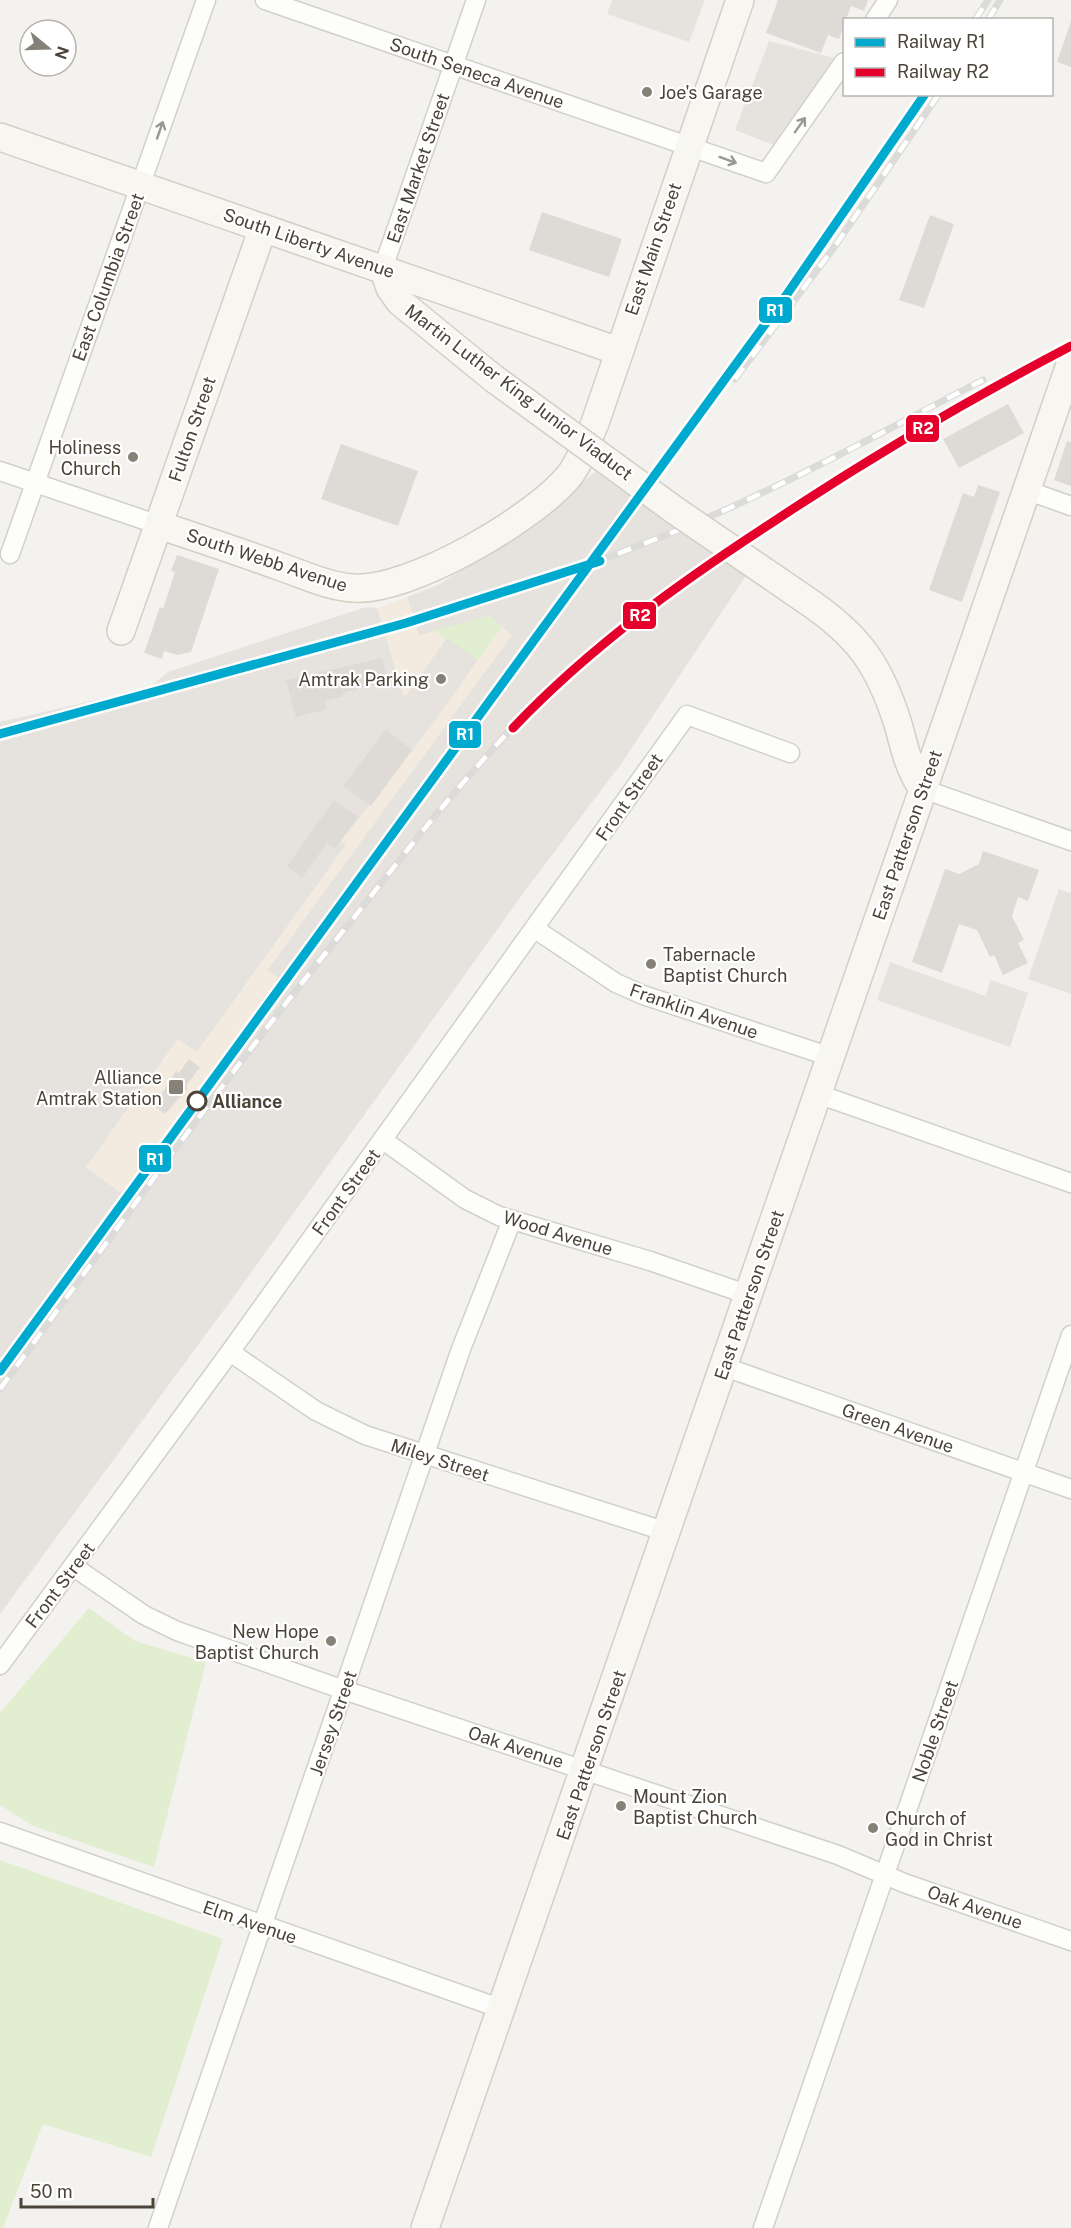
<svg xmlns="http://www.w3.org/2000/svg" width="1071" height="2228" viewBox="0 0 1071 2228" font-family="'Public Sans',sans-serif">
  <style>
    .commercial { fill: #f3ebdf }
    .industrial { fill: #e6e2de }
    .green { fill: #e1eecf }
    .parking { fill: #e6e3df }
    .building { fill: #dedbd6 }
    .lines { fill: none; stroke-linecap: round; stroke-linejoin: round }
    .street-casing { stroke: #d2d0cb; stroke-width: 21 }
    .secondary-casing { stroke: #d3cfc5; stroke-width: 30 }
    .street { stroke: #fdfdfc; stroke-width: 18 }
    .secondary { stroke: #f7f6f1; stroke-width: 27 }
    .rail-casing { stroke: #dbdbda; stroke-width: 7 }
    .rail { stroke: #fff; stroke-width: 4.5; stroke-dasharray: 14; stroke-linecap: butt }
    .secondary-bridge-casing { stroke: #d3cfc5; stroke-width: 30; stroke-linecap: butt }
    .secondary-bridge { stroke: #f7f6f1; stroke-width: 27 }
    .rail-1-casing { stroke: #fff; stroke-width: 14 }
    .rail-2-casing { stroke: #fff; stroke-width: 14 }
    .rail-1 { stroke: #00a9ce; stroke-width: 9 }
    .rail-2 { stroke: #e4002b; stroke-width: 9 }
    .oneway { stroke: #9b9791 }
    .poi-dot { fill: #868178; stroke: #fff; stroke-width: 2 }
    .stop-dot { fill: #fff; stroke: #4b4439; stroke-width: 3 }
    .labels { text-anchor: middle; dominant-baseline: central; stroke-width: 4.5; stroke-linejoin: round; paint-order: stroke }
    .street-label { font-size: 18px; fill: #4b4439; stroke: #fff }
    .poi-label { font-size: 18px; fill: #4b4439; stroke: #fff; text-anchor: start }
    .stop-label { font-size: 18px; font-weight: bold; fill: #4b4439; stroke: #fff; text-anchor: start }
    .line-badge { stroke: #fff; stroke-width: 2 }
    .badge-label { font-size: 16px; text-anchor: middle; font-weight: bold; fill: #fff }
  </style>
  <rect width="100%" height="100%" fill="#f4f2ee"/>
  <path class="commercial" d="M407 597 419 635 433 630 478 660 502 627 513 635 267 969 281 980 124 1195 86 1167 178 1039 197 1052 346 846 341 841 434 721 404 698 377 608Z"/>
  <path class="industrial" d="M597 470 747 574 621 764 527 888 240 1288 0 1614V722L149 688 168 672 366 607 377 608 404 698 435 721 341 841 346 845 197 1052 178 1039 86 1167 124 1195 281 980 267 970 512 635 489 616 419 635 407 597 438 585 537 522Z"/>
  <path class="green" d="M489 616 502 627 478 660 433 630Z
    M89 1608 135 1641 206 1662 154 1867 33 1826 0 1805V1713Z
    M0 1860 223 1939 151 2157 43 2124 3 2228H0Z"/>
  <path class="parking" d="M612 0H705L689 42 607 14Z
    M769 41 834 58 774 145 735 130Z
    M447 638 478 660 435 721 404 698Z
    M1059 889 1070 893 1071 891V994L1028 979Z
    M890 962 985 996 991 980 1028 993 1010 1047 877 1000Z"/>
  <path class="building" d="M778 0H868L864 11 851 6 839 39 828 35 821 53 766 33Z
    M1071 21V67L1057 62Z
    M542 212 622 239 609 277 529 250Z
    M930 215 954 224 924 308 899 300Z
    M1008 404 1024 433 959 468 943 439Z
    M1067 441 1071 442V486L1054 480Z
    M341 444 418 471 398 526 321 499Z
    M978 485 1000 492 962 602 929 590 963 493 974 497Z
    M177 555 219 569 191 652 177 655 164 651 162 659 144 653 160 607 163 609 175 572 171 571Z
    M382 658 388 681 343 693V696L325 701 327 709 296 717 286 680Z
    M386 729 412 750 371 806 343 786Z
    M334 800 358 817 335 849 327 843 302 878 287 866Z
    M983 851 1039 870 1028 901 1018 897 1012 916 1024 940 1018 943 1028 963 1003 975 994 955 990 957 977 930 959 924 942 973 912 962 945 869 959 874 979 864Z
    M189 1059 200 1067 186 1086 188 1088 165 1114 154 1106 176 1071 179 1073Z"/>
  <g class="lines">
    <defs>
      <path id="street" d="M265 0 766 173 844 62
        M875 20 888 0
        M383 268 476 0
        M0 471 159 525
        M1026 490 1071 506
        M10 554 206 0
        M923 789 1071 841
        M535 929 616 983 643 995 831 1057
        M818 1094 1071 1183
        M383 1140 465 1199 499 1216 650 1261 749 1295
        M230 1352 316 1411 365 1435 667 1532
        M725 1367 1071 1489
        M74 1567 144 1615 177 1631 344 1690 838 1855 904 1883 1071 1941
        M0 1665 230 1352 687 715 790 753
        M0 1832 502 2009
        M158 2228 461 1349 512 1220
        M763 2228 1071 1335"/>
      <path id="secondary" d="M0 137 618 351
        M383 268 390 288 400 302 493 378
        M159 525C201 539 243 553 284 568 307 576 330 587 354 588 409 592 534 519 569 476 581 461 587 441 595 423L740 0
        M806 600C858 635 879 664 898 724 904 746 909 770 923 789
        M121 631 263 228
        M425 2228 1071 362"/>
    </defs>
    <use href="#street" class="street-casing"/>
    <use href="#secondary" class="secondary-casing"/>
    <use href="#street" class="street"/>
    <use href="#secondary" class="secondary"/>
    <defs>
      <path id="rail" d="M975 20 988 0
        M988 20 1000 0
        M735 379 833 249 939 94
        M0 734C220 675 444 622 656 539 769 495 876 435 983 380
        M292 970 785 297 925 94
        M0 1389C115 1231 229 1072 352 920 415 840 477 760 551 689 617 626 693 574 769 524 867 460 967 401 1071 346"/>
    </defs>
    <use href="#rail" class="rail-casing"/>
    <use href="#rail" class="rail"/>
    <defs>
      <path id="secondary-bridge" d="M493 378 673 509 806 600"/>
    </defs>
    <use href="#secondary-bridge" class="secondary-bridge-casing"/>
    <use href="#secondary-bridge" class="secondary-bridge"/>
    <defs>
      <path id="rail-1" d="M0 734 406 623 600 561
        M0 1371 785 297 925 94"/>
      <path id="rail-2" d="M513 728C590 647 679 583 773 522 869 458 968 400 1071 346"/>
    </defs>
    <use href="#rail-1" class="rail-1-casing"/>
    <use href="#rail-2" class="rail-2-casing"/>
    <use href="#rail-1" class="rail-1"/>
    <use href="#rail-2" class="rail-2"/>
  </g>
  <defs><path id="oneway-shaft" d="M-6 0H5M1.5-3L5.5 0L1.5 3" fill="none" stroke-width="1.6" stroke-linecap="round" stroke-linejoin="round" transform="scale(1.5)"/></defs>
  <g class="oneway">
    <use href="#oneway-shaft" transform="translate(800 125) rotate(-55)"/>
    <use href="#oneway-shaft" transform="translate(160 130) rotate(-71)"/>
    <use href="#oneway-shaft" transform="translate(728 160) rotate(20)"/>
  </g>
  <g class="poi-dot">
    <circle cx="647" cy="92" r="6"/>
    <circle cx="133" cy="457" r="6"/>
    <circle cx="441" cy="679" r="6"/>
    <circle cx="651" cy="964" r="6"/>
    <rect x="168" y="1079" width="16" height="16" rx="3"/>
    <circle cx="331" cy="1641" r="6"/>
    <circle cx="621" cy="1806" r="6"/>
    <circle cx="873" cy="1828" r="6"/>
  </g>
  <circle class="stop-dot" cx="197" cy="1101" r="9"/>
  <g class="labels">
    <g class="street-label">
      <text transform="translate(477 73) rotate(19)">South Seneca Avenue</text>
      <text transform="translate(418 168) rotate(-71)">East Market Street</text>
      <text transform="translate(309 243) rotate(19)">South Liberty Avenue</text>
      <text transform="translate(653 249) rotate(-71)">East Main Street</text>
      <text transform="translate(108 277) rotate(-70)">East Columbia Street</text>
      <text transform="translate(519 392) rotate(37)">Martin Luther King Junior Viaduct</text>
      <text transform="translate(192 429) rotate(-71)">Fulton Street</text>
      <text transform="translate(267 560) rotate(18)">South Webb Avenue</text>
      <text transform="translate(629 797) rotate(-55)">Front Street</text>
      <text transform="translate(907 835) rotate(-71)">East Patterson Street</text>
      <text transform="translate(694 1011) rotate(19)">Franklin Avenue</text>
      <text transform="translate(346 1192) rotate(-54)">Front Street</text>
      <text transform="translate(558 1233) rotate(17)">Wood Avenue</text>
      <text transform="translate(749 1295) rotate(-71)">East Patterson Street</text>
      <text transform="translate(898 1428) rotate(19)">Green Avenue</text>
      <text transform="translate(440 1460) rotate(18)">Miley Street</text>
      <text transform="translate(60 1585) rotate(-53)">Front Street</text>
      <text transform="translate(333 1723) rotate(-71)">Jersey Street</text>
      <text transform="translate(935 1731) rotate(-71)">Noble Street</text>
      <text transform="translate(516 1747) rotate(18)">Oak Avenue</text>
      <text transform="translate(591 1755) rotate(-71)">East Patterson Street</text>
      <text transform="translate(975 1907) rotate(19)">Oak Avenue</text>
      <text transform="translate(250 1922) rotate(19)">Elm Avenue</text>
    </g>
    <g class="poi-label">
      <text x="659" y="92">Joe's Garage</text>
      <text x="121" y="447" text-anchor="end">Holiness<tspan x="121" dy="21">Church</tspan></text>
      <text x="429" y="679" text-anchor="end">Amtrak Parking</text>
      <text x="663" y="954">Tabernacle<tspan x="663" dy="21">Baptist Church</tspan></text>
      <text x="162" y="1077" text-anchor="end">Alliance<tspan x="162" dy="21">Amtrak Station</tspan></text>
      <text x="319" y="1631" text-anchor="end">New Hope<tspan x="319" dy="21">Baptist Church</tspan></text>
      <text x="633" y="1796">Mount Zion<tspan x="633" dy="21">Baptist Church</tspan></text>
      <text x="885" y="1818">Church of<tspan x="885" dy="21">God in Christ</tspan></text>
    </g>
    <g class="stop-label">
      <text x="212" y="1101">Alliance</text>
    </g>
  </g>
  <g class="line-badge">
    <rect x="758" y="296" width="35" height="28" rx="6" fill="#00a9ce"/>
    <rect x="905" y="414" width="35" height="29" rx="6" fill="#e4002b"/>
    <rect x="622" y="601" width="35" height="29" rx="6" fill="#e4002b"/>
    <rect x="448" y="720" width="34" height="29" rx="6" fill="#00a9ce"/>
    <rect x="138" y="1144" width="34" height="29" rx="6" fill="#00a9ce"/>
  </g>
  <g class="badge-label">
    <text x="775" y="316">R1</text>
    <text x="923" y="434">R2</text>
    <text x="640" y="621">R2</text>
    <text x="465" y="740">R1</text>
    <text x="155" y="1165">R1</text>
  </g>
  <rect x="843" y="18" width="210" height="78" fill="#ffffff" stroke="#b7b4b0" stroke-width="1.5"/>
  <rect x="855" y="38" width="30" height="9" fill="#00a9ce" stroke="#b7b4b0" stroke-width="1.5"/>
  <text x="897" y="48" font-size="18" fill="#4b4439">Railway R1</text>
  <rect x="855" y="68" width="30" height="9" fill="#e4002b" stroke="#b7b4b0" stroke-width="1.5"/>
  <text x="897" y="78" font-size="18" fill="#4b4439">Railway R2</text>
  <g transform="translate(48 48) rotate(109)"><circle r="28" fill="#ffffff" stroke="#b7b4b0" stroke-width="1.5"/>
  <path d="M0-4.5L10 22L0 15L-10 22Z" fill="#868178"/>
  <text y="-9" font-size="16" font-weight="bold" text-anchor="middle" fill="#4b4439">N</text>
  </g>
  <path d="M21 2198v9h132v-9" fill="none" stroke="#4b4439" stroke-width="3"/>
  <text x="30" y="2198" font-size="18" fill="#4b4439" stroke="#ffffff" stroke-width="4.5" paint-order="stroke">50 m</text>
</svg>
